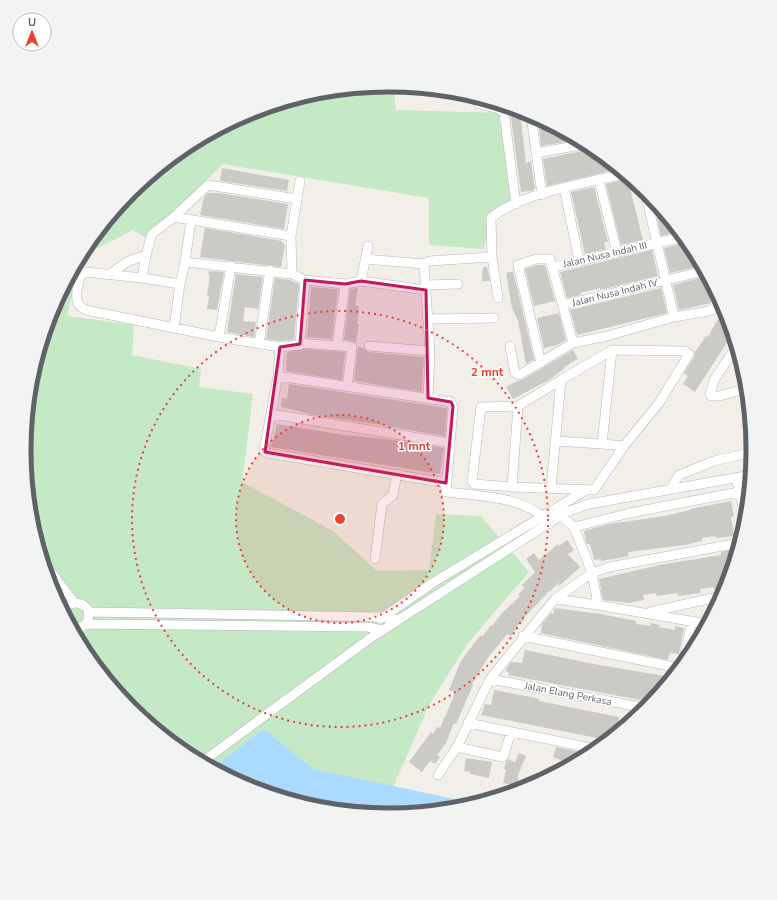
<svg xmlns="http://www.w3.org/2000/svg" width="777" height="900" viewBox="0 0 777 900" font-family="'Nunito Sans',sans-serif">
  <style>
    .green { fill: #c5e8c5 }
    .water { fill: #aadaff }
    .building { fill: #cccac5 }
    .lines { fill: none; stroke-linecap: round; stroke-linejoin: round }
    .minor-casing { stroke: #b5b8bc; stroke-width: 10 }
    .minor { stroke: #fff; stroke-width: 9 }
    .marked { fill: #c2185b; fill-opacity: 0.2; stroke: #c2185b; stroke-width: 3; stroke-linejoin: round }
    .ring { fill: none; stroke: #ea4335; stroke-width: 2; stroke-dasharray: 2 4 }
    .labels { text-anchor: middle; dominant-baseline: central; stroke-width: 3; stroke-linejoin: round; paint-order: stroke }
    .street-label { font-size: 10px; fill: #5f6368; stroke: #fff }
    .rim { fill: none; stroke: #5f6368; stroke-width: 5 }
    .centre { fill: #ea4335; stroke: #fff; stroke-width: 2 }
    .ring-label { font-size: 12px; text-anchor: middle; font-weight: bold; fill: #ea4335; stroke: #fff; stroke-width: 3; stroke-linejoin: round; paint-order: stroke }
  </style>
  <rect width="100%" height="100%" fill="#f1efe8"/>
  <path class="green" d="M389 86H393L396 110 502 113 513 207 490 215 484 249 429 245V198L223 164 146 238 133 230 90 252 77 276 67 316 134 325 132 355 201 369 199 387 253 394 242 482 333 531 377 571 429 570 436 514 481 516 529 572 468 643 430 703 393 787 312 769 264 729 213 767 186 753 131 708 85 652 52 589 31 521 24 450 31 379 52 310 86 247 131 192 186 147 249 113 318 92Z"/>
  <path class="water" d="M264 729 313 769 473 803 459 808 388 814 317 807 249 787 213 767Z"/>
  <path class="building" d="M507 107 520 111 526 163 531 161 535 189 531 191 521 192 510 112Z
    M538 118 561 131 577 140 541 146Z
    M591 147 618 169 547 186 543 159 587 150Z
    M222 168 289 180 287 191 220 181Z
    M623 180V182L628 181 643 240 621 245 606 184Z
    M594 187 608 242H604L606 249 585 254 571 192Z
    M208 193H219L288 204 284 229 200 215 204 197Z
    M653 201 659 208 679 232 661 236Z
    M205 228 282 241 285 246 281 267 200 257Z
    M687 242 701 266 670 273 664 248Z
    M652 250 658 276 600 290V288L580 293 581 295 567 298 560 272Z
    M537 265H545L555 301 534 306 525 269Z
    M483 267H487L490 281H482Z
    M209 271 224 272 217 310 207 309 209 296 207 295 210 275H208Z
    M513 271 534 359 526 364 518 321 512 308 506 273Z
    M236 274 263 277 258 309 245 307 243 321 256 322 254 337 227 332Z
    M707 276 715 292 708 293 711 303 679 310 673 285Z
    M275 278 290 280 299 284 294 340 280 341 266 339Z
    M311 287 338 289 332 339 307 337Z
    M358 288 355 305 359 306 357 324H359L356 342 344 340 350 289Z
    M661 288 667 313 577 335 570 310Z
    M724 308 732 331 728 337 730 338 695 392 683 384 688 376 684 373 694 357 695 352 706 336 708 337Z
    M559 313 566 340 557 345 544 348 537 318Z
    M358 347 363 348 369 352 424 357 422 392 354 381Z
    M304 349 345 352 342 380 286 371 287 352Z
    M573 350 578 359 564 367 565 368 549 380 513 399 506 387 517 381 522 380Z
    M289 384 447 408 445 436 390 427V426L313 415 281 407 282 398 287 399Z
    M277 424 344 435 386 439 444 448 440 474 271 447Z
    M731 501 734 516 731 517 734 536 716 538 715 536 702 538V541L685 545 628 552 629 556 601 561V559L594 560 590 544H587L585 538 584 531 609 524 665 516 690 510V509Z
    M567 540 574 550 568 554 580 567 558 587 559 582 550 592 551 589 523 619 525 620 519 624 511 636V634L510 636 507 634 487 659 472 684 473 685 456 724 454 723 446 743 437 755 440 757 435 764 430 761 422 772 409 762 431 732 433 734 437 727 440 728 453 698 455 692 449 690 461 661 475 642 481 635 483 636 491 625 492 626 502 613 520 596 518 594 525 588 522 585 535 572 526 559 534 553 539 560 558 544 559 546Z
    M737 549 726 587 714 589 713 587 700 589 701 593 678 596 677 593 657 596 656 593 643 595 644 600 629 603 603 600 599 579 659 565 721 555V552Z
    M555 608 600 614 636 621V624L650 626V623L660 625 659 627 675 630V626L684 628 679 654 670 653 668 660 541 633 542 624 551 613 553 614Z
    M525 650 599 665 671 677 651 702 508 675 509 672 505 671 511 662 522 663Z
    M494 690 531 697 539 699V701L619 717 616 732 607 740 481 715 485 704 491 705Z
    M556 747 576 751 588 755 571 764 553 757Z
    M519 753 526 756 517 778H519L516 786 503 783 506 770 504 769 506 761 508 759 515 762Z
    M466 758 492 762 489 778 470 774 471 772 464 771Z"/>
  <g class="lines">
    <defs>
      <path id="minor" d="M475 97 479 104 499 109 504 113 516 204
        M531 115 542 195
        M536 153 586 144
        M599 180 617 252
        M300 181 291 236 292 274 305 280 300 345 280 347 278 376 264 451 268 453 446 483
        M564 188 579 260
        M645 191 674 317
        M174 217 291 236
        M492 257 498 298
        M365 259 424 264
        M185 262 191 220
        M553 267 683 237
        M108 275 129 261 146 255
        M142 278 180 284
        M305 280 345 284 361 281 426 290
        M361 281 368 246
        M426 285 458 284
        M563 305 704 271
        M428 319 494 318
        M174 328 180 284 185 262 292 274
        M219 337 231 266
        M300 343 352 347 347 387
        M259 344 270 270
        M337 346 345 284
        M369 346 430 351
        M510 346 515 373 519 375 573 343 607 336 674 317 709 311 718 306 721 303
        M280 347 219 337 86 310C71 305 78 287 80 276L86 272 142 278 146 255 152 234 174 217 208 185 297 199
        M736 347 714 380 710 394 711 396H720L747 388
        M541 363 518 265 536 259H550L573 343
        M278 376 451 402 453 408 446 492C477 496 529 496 549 524
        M428 398 430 351 424 264 429 261 492 257 491 218C520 193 586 183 624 174
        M271 414 450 443
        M556 441 602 444 612 350
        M602 444 624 446
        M736 478 746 519
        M512 487 518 406
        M551 488 561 380 518 406 481 407 472 481 474 484 512 487 594 490 624 446 659 403 689 354 685 351 612 350 561 380
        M674 489 673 484 679 475 714 461 753 452
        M574 527 630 513 749 490
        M375 559 382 504 393 495 397 474
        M43 562 74 602
        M555 599 598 605 592 573 609 567 739 543
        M598 605 707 624
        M63 611C69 602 78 600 87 608 92 619 85 630 72 628
        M89 612 382 617 398 620
        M650 612 722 596
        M380 619 434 582 586 490
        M86 624 367 627 383 630
        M523 636 679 668
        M683 663 692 621
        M490 679 646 708
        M635 717 637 707
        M468 723 596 749
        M457 747 502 757 504 755 511 732
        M202 762 369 639 566 512 589 504 751 475
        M438 775 457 747 490 679 555 599 592 573 574 527 554 510"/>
    </defs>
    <use href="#minor" class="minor-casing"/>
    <use href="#minor" class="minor"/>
  </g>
  <path class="marked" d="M305 280 345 284 361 281 426 290 428 398 451 402 453 406 446 483 265 452 280 347 300 344Z"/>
  <circle cx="340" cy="519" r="104" fill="#ea4335" fill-opacity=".12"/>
  <g class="ring">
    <circle cx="340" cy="519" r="104"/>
    <circle cx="340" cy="519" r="208"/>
  </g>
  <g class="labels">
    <g class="street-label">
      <text transform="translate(605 255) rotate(-13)">Jalan Nusa Indah III</text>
      <text transform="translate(615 293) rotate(-14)">Jalan Nusa Indah IV</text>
      <text transform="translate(568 694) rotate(11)">Jalan Elang Perkasa</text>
    </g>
  </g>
  <path d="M0 0H777V900H0ZM388 92H389A357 357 0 0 1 746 449V451A357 357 0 0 1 389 808H388A357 357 0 0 1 31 451V449A357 357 0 0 1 388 92Z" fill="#f2f3f3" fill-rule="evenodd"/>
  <path class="rim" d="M388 92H389A357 357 0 0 1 746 449V451A357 357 0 0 1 389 808H388A357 357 0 0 1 31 451V449A357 357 0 0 1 388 92Z"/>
  <circle cx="340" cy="519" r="6" class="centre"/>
  <g class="ring-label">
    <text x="487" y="376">2 mnt</text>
    <text x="414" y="450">1 mnt</text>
  </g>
  <g transform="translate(32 32)"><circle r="19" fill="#ffffff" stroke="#bfc1c3"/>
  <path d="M0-3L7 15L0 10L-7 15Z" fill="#ea4335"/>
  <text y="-6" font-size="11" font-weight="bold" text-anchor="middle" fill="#5f6368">U</text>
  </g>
</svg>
